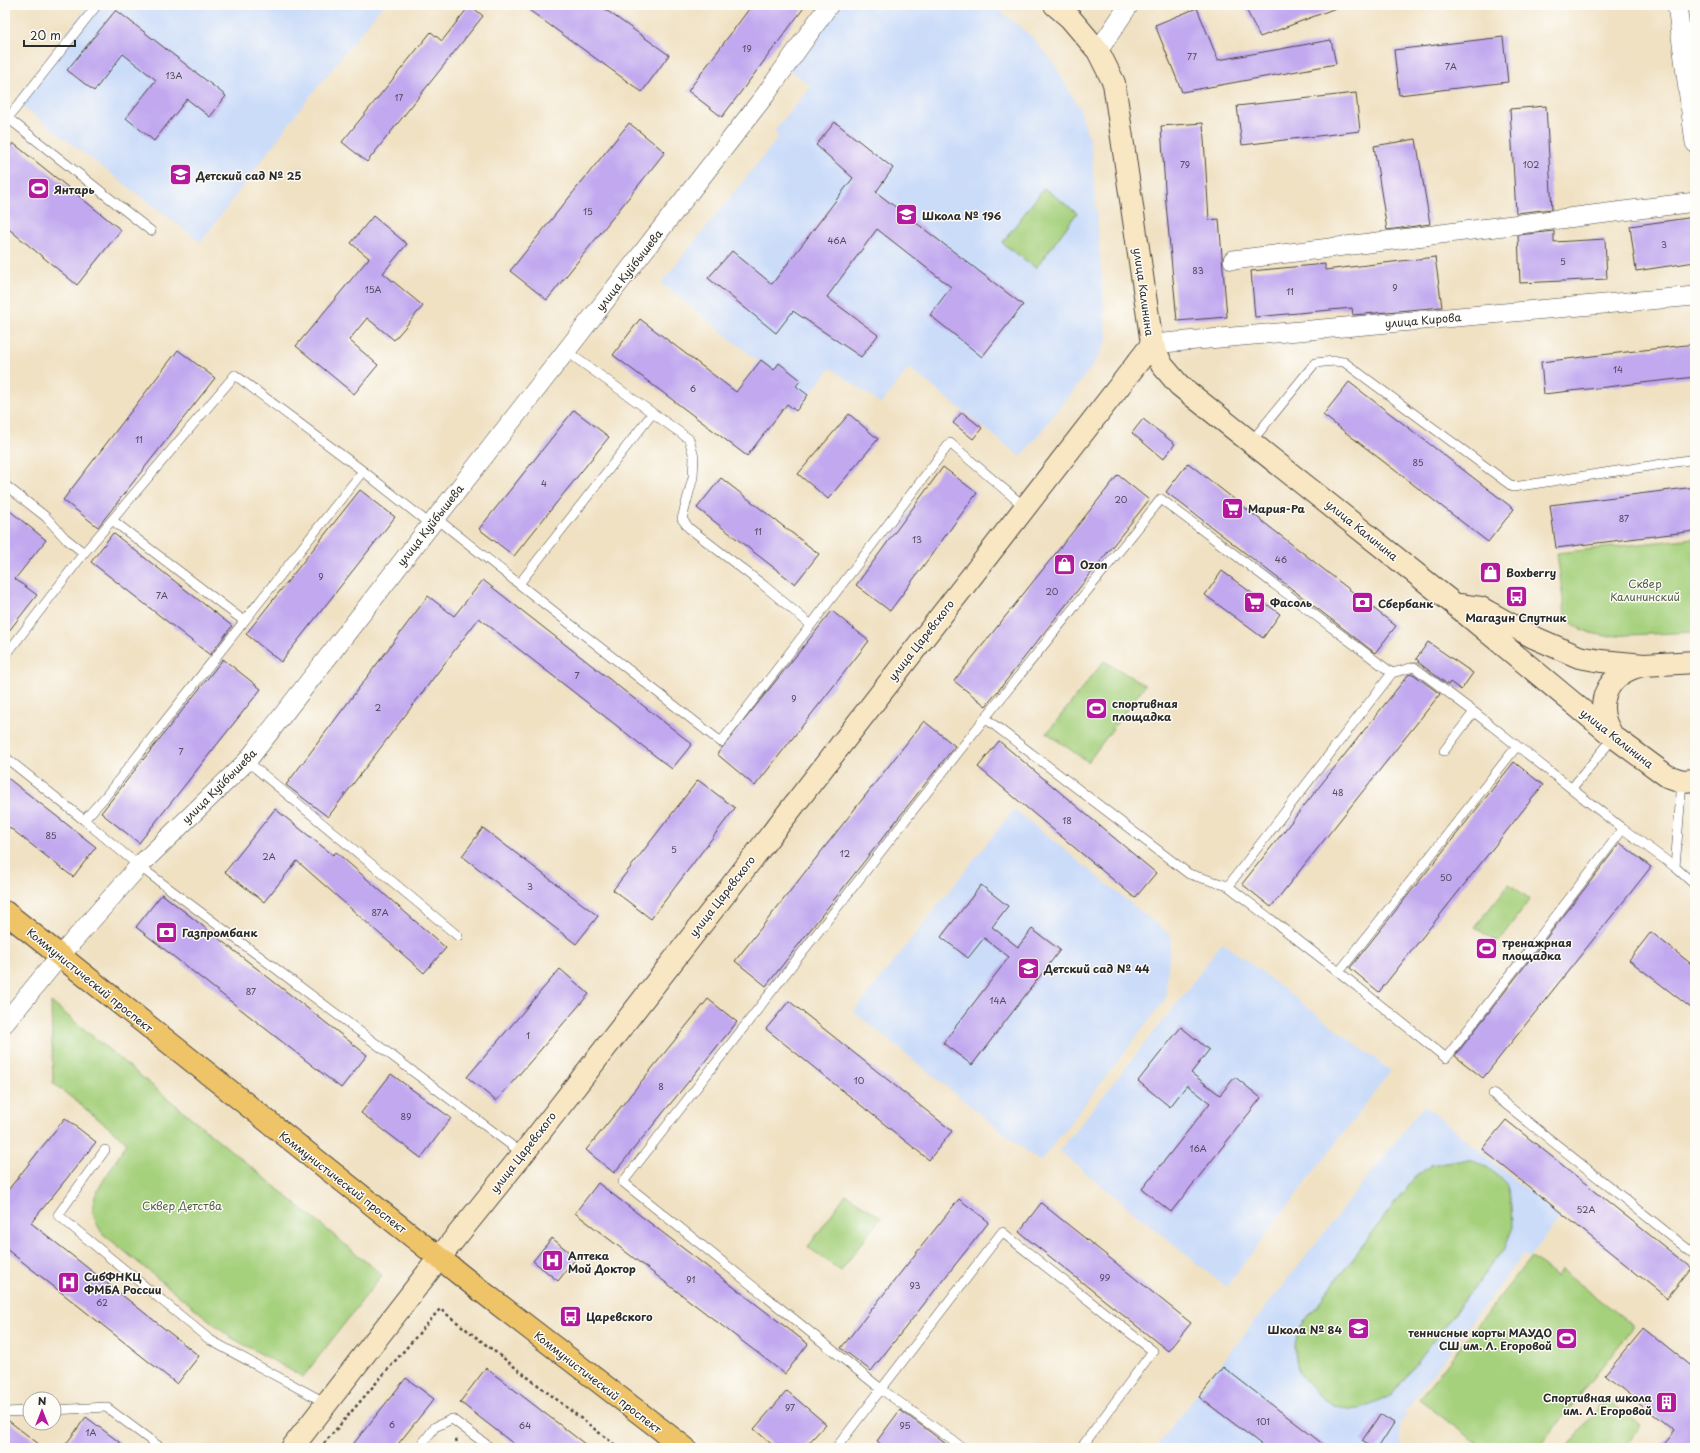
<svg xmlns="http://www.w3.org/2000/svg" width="1700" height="1453" viewBox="0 0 1700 1453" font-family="'Playpen Sans',sans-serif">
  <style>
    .built { fill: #cbdcf9 }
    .green { fill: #a5d07c; stroke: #687e54 }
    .building { fill: #c1a8ef }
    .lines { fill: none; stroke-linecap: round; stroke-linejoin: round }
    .lane-casing { stroke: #494642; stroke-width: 10 }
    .street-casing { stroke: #494642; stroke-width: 20 }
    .secondary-casing { stroke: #494642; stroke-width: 24 }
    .primary-casing { stroke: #494642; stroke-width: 24 }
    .path { stroke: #494642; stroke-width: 2.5; stroke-dasharray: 3 3; stroke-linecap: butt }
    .lane { stroke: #fff; stroke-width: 9 }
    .street { stroke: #fff; stroke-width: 19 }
    .secondary { stroke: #f9e7c3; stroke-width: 22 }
    .primary { stroke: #efc469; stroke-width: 22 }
    .labels { text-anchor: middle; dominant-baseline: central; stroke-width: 3; stroke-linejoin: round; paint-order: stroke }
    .number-label { font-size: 9px; fill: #504a5c }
    .poi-label { font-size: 11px; font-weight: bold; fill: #2b2b2b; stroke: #fdfcf7; text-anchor: start }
    .street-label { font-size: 11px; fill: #2b2b2b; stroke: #fdfcf7 }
    .park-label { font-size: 11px; fill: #505d43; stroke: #fdfcf7 }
  </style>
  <rect width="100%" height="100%" fill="#fdfcf7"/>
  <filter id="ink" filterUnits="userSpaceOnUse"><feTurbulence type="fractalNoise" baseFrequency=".025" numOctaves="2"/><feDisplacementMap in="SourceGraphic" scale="8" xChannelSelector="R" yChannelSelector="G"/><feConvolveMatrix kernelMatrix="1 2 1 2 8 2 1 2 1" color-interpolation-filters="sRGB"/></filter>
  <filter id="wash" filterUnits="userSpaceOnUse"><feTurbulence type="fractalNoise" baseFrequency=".012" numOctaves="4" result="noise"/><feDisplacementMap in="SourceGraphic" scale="16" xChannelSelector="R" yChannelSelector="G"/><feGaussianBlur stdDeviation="0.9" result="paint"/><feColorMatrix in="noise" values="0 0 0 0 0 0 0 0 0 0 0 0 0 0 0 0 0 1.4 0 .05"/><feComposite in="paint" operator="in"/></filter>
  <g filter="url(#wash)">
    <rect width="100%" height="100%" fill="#f0e1c3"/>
    <path class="built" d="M89 5H383L300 109 201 242 15 101Z
      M836 5H993L1032 37 1053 62 1080 109 1091 146 1107 341 1094 364 1021 457 909 368 881 404 831 368 796 412 748 375 758 361 661 283 778 138 775 130 811 86 787 68Z
      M1014 809 1171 936 1165 1000 1040 1162 854 1012Z
      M1222 942 1391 1071 1226 1287 1059 1151 1189 988Z
      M1424 1105 1561 1218 1529 1258 1523 1254 1404 1412 1407 1415 1399 1424 1402 1448H1155Z"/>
    <path class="green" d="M1044 188 1077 213 1036 268 1002 243Z
      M1695 538V632L1606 636 1591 633 1578 628 1570 621 1565 615 1557 553Z
      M1104 661 1145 685 1088 762 1047 733Z
      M1509 884 1530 899 1497 943 1475 927Z
      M51 1002 382 1275 303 1377 230 1337 102 1233C87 1209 92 1199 105 1178 113 1166 120 1154 127 1142L53 1083Z
      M1451 1161H1473L1491 1169 1507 1186 1512 1205 1513 1227 1505 1247 1392 1395C1381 1400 1370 1407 1358 1409 1333 1412 1307 1390 1298 1368 1296 1362 1295 1353 1295 1346 1295 1340 1299 1332 1301 1326L1414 1178 1431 1165Z
      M846 1194 881 1217 841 1271 808 1247Z
      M1531 1257 1556 1277 1562 1270 1634 1326 1539 1448H1482L1419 1399Z
      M1606 1398 1640 1426 1623 1448H1566Z"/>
    <g id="blocks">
      <path class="building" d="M470 5 483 16 367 162 342 142 431 32 442 41Z
        M522 5H599L669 55 642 92Z
        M752 5H806L722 117 688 91Z
        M1244 5H1341V6L1260 37Z
        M1197 8 1218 60 1331 40 1336 64 1182 92 1155 25Z
        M116 10 226 96 210 117 187 99 154 141 126 118 156 80 123 54 94 91 67 70Z
        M1503 37 1508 82 1399 95 1394 50Z
        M1356 93 1360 131 1242 145 1237 106Z
        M1546 106 1552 209 1516 213 1510 109Z
        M835 122 893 168 876 192 1023 305 982 357 930 315 951 287 877 229 827 297 878 335 861 357 793 311 776 333 708 278 732 251 772 284 853 178 816 145Z
        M629 123 665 152 547 300 510 271Z
        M1203 123 1209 220 1219 219 1227 317 1177 321 1166 204 1161 126Z
        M1416 139 1430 224 1387 230 1374 146Z
        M13 143 121 230 77 285 5 226V153Z
        M373 216 407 244 383 273 423 306 394 340 367 318 349 340 378 365 354 394 296 346 369 258 351 243Z
        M1695 217V262L1636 271 1630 226Z
        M1554 231V242L1605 239 1607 279 1520 283 1518 235Z
        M1435 257 1442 307 1353 315 1352 308 1255 317 1251 271 1325 264V270Z
        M640 319 736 392 761 360 774 370 779 363 801 380 796 386 808 395 796 411 787 404 747 456 613 355Z
        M1695 344V377L1544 394 1541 362Z
        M178 350 215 378 98 527 63 500Z
        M1349 382 1514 509 1488 542 1323 415Z
        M574 410 609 437 514 556 479 529Z
        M962 412 982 428 973 439 953 423Z
        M849 414 878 439 828 499 798 474Z
        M1143 419 1175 444 1163 459 1132 433Z
        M1188 463 1396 626 1375 653 1166 492Z
        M943 467 977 493 890 611 856 585Z
        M1118 475 1149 500 986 706 954 681Z
        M721 478 819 554 795 584 697 508Z
        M1695 487V531L1556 548 1550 505Z
        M360 490 395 517 281 662 246 634Z
        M5 507 46 540 15 579 37 595 5 636Z
        M113 533 232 626 210 655 91 562Z
        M1222 571 1280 614 1263 638 1205 595Z
        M483 580 692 744 672 769 479 618 328 817 286 785 428 596 454 616Z
        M832 611 869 641 755 786 717 754Z
        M1428 642 1473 673 1461 690 1450 682 1448 685 1418 662 1419 661 1416 659Z
        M223 659 261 689 139 843 101 813Z
        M1413 674 1440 694 1271 907 1242 884 1408 675Z
        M924 721 955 746 766 986 735 961Z
        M999 741 1156 873 1135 898 978 767Z
        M1514 762 1543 785 1379 992 1350 968Z
        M5 776 96 847 73 877 5 824Z
        M698 780 735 808 651 919 613 890Z
        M275 809 333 855 336 852 446 948 424 973 297 861 264 902 225 872Z
        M483 828 598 916 576 944 462 856Z
        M1620 843 1651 867 1483 1078 1455 1056Z
        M981 885 1008 906 992 927 1018 947 1032 929 1060 950 972 1065 943 1043 1009 957 984 938 968 958 941 937Z
        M162 894 367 1055 341 1088 136 927Z
        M1651 932 1695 967V1011L1629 960Z
        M560 969 589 994 496 1101 467 1077Z
        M708 999 737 1022 614 1173 586 1150Z
        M789 1001 952 1131 929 1160 766 1029Z
        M1181 1027 1209 1050 1191 1073 1220 1095 1235 1077 1261 1098 1171 1212 1142 1189 1210 1103 1187 1085 1170 1107 1138 1081Z
        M391 1074 451 1118 421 1158 361 1113Z
        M65 1118 96 1142 31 1223 199 1356 177 1384 5 1248V1194Z
        M1506 1120 1691 1268 1667 1298 1482 1149Z
        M598 1183 808 1344 785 1374 575 1213Z
        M959 1199 989 1222 871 1371 841 1348Z
        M1041 1203 1191 1323 1168 1351 1019 1232Z
        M552 1238 576 1258 558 1281 533 1261Z
        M1644 1328 1695 1369V1448H1660L1674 1431 1605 1375Z
        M1223 1367 1267 1401 1328 1448H1266L1199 1397Z
        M486 1368 590 1448H519L460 1402Z
        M406 1378 434 1399 395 1448H350Z
        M787 1391 826 1424 804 1448H776L754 1429Z
        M900 1410 925 1428 951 1448H886L877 1441Z
        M1380 1414 1394 1423 1378 1448H1373L1362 1441Z
        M86 1417 127 1448H63Z
        M5 1418 44 1448H5Z"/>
    </g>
  </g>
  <g filter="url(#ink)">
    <use href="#blocks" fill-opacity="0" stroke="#494642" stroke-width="1"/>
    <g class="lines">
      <defs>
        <path id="lane" d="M97 5 8 118 151 231
          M566 351 689 439 694 457 693 477 682 519 689 528 762 584 811 625 950 443 1025 507
          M1251 442 1315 363 1334 361 1344 362 1513 487 1695 459
          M5 485 46 517 65 538 84 553 5 656
          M436 518 519 584 652 414
          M112 520 244 621
          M84 553 235 375 363 471 431 525
          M519 584 721 742 811 625
          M985 718 1189 874 1228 886 1392 673
          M5 757 84 820 139 866 523 1154
          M247 761 458 936
          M1682 781 1675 867 1695 885
          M1572 788 1614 737
          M84 820 105 797 363 471
          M1623 829 1675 867
          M1228 886 1339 972 1517 746
          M1339 972 1446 1058 1623 829 1474 712
          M1493 1094 1695 1255
          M105 1150 58 1215 210 1340 326 1403
          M54 1410 106 1407 161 1448
          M5 1412 30 1411
          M419 1448 435 1427 452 1419 491 1448
          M836 1448 1002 1232 1153 1351 1081 1448
          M963 1448 881 1389 623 1182 985 718 1161 499 1392 673 1414 667 1474 712 1444 751"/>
        <path id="street" d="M1677 5 1695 143
          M1098 51 1129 5
          M1233 260 1695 202
          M1152 344 1695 296
          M5 1023 60 956 139 866 247 761 766 94 829 5"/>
        <path id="secondary" d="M1055 5 1070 18 1098 51 1114 83 1152 344 1162 365 1179 385 1454 604 1614 737 1667 776 1682 781 1695 780
          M1459 605 1481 608 1533 637 1579 657 1601 661 1644 665 1695 662
          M1612 735C1592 704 1607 673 1643 665
          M292 1448 439 1258 523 1154 1152 344"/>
        <path id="primary" d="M5 912 467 1280 685 1448"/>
      </defs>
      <use href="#lane" class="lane-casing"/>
      <use href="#street" class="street-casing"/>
      <use href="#secondary" class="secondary-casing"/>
      <use href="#primary" class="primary-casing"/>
      <path class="path" d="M456 1439 458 1448
        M320 1448 440 1309 619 1448"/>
      <use href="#lane" class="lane"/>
      <use href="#street" class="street"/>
      <use href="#secondary" class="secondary"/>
      <use href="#primary" class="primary"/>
    </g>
  </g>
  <defs>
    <symbol id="school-square" viewBox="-11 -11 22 22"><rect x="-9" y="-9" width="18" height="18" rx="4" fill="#b5179e" stroke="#fdfcf7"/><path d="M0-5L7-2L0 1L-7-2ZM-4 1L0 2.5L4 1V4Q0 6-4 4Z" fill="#fff"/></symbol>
    <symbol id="stadium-square" viewBox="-11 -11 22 22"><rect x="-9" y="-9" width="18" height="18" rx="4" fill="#b5179e" stroke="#fdfcf7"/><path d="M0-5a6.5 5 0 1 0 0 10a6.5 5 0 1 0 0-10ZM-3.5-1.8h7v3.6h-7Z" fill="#fff"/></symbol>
    <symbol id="supermarket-square" viewBox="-11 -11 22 22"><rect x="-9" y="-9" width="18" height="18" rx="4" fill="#b5179e" stroke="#fdfcf7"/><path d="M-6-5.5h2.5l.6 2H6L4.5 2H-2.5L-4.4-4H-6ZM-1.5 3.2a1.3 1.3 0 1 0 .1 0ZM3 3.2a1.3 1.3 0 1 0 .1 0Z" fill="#fff"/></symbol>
    <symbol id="shop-square" viewBox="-11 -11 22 22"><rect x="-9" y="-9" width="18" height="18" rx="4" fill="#b5179e" stroke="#fdfcf7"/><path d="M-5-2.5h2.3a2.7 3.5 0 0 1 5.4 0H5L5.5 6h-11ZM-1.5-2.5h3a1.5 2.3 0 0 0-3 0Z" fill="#fff"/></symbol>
    <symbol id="bus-square" viewBox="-11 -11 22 22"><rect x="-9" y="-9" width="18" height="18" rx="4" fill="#b5179e" stroke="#fdfcf7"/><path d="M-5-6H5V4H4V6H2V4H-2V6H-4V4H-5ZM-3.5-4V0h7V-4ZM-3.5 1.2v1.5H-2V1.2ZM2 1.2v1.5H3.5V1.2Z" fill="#fff"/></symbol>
    <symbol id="bank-square" viewBox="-11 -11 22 22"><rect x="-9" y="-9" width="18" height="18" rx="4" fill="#b5179e" stroke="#fdfcf7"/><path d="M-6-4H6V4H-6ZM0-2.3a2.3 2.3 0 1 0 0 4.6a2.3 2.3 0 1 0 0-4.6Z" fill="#fff"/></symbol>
    <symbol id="hospital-square" viewBox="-11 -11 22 22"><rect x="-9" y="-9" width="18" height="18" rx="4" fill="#b5179e" stroke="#fdfcf7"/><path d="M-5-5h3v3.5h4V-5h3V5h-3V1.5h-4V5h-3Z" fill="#fff"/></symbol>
    <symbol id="building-square" viewBox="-11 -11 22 22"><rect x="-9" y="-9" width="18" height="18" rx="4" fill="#b5179e" stroke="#fdfcf7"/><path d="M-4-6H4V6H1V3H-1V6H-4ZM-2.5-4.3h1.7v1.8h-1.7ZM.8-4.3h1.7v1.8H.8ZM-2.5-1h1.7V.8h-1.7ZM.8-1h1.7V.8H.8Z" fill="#fff"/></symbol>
  </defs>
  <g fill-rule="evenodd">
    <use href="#school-square" x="168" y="162" width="25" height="25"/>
    <use href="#stadium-square" x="26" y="176" width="25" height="25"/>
    <use href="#school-square" x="894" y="202" width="25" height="25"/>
    <use href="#supermarket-square" x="1220" y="496" width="25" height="25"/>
    <use href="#shop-square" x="1052" y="552" width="25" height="25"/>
    <use href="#shop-square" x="1478" y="560" width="25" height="25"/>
    <use href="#bus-square" x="1504" y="584" width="25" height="25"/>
    <use href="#supermarket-square" x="1242" y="590" width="25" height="25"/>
    <use href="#bank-square" x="1350" y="590" width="25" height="25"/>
    <use href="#stadium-square" x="1084" y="696" width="25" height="25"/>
    <use href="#bank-square" x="154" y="920" width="25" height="25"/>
    <use href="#stadium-square" x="1474" y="936" width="25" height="25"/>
    <use href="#school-square" x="1016" y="956" width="25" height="25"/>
    <use href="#hospital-square" x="540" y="1248" width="25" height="25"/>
    <use href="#hospital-square" x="56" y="1270" width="25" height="25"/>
    <use href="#bus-square" x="558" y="1304" width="25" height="25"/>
    <use href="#school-square" x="1346" y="1316" width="25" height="25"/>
    <use href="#stadium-square" x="1554" y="1326" width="25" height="25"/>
    <use href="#building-square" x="1654" y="1390" width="25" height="25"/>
  </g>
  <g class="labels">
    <g class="number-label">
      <text x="747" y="48">19</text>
      <text x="1192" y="56">77</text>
      <text x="1451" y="66">7А</text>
      <text x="174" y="75">13А</text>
      <text x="399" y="97">17</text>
      <text x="1185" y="164">79</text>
      <text x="1531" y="164">102</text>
      <text x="588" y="211">15</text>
      <text x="837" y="240">46А</text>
      <text x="1664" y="244">3</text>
      <text x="1563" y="261">5</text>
      <text x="1198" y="270">83</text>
      <text x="1395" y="287">9</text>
      <text x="373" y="289">15А</text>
      <text x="1290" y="291">11</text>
      <text x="1618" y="369">14</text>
      <text x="693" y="388">6</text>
      <text x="139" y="439">11</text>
      <text x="1418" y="462">85</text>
      <text x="544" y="483">4</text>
      <text x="1121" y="499">20</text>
      <text x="1624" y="518">87</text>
      <text x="758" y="531">11</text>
      <text x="917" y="539">13</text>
      <text x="1281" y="559">46</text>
      <text x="321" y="576">9</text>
      <text x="1052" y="591">20</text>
      <text x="162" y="595">7А</text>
      <text x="577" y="675">7</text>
      <text x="794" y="698">9</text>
      <text x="378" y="707">2</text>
      <text x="181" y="751">7</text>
      <text x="1338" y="792">48</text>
      <text x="1067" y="820">18</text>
      <text x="51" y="835">85</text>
      <text x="674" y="849">5</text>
      <text x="845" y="853">12</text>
      <text x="269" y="856">2А</text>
      <text x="1446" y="877">50</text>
      <text x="530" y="886">3</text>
      <text x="380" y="912">87А</text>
      <text x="251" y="991">87</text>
      <text x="998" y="1000">14А</text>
      <text x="528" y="1035">1</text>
      <text x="859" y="1080">10</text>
      <text x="661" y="1086">8</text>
      <text x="406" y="1116">89</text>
      <text x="1198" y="1148">16А</text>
      <text x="1586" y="1209">52А</text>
      <text x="1105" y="1277">99</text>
      <text x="691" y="1279">91</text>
      <text x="915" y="1285">93</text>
      <text x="102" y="1302">62</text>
      <text x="790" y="1407">97</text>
      <text x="1263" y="1421">101</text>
      <text x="392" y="1424">6</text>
      <text x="525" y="1425">64</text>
      <text x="905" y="1425">95</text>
      <text x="91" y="1432">1А</text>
    </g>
    <g class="poi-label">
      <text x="196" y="175">Детский сад № 25</text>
      <text x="54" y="189">Янтарь</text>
      <text x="922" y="215">Школа № 196</text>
      <text x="1248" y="508">Мария-Ра</text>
      <text x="1080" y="564">Ozon</text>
      <text x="1506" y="572">Boxberry</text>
      <text x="1270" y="602">Фасоль</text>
      <text x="1378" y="603">Сбербанк</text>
      <text x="1516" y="617" text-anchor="middle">Магазин Спутник</text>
      <text x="1112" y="703">спортивная<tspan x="1112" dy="13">площадка</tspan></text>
      <text x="182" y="932">Газпромбанк</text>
      <text x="1502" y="942">тренажрная<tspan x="1502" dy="13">площадка</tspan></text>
      <text x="1044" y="968">Детский сад № 44</text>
      <text x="568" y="1255">Аптека<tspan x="568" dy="13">Мой Доктор</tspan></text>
      <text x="84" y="1276">СибФНКЦ<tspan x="84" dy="13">ФМБА России</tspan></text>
      <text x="586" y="1316">Царевского</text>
      <text x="1342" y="1329" text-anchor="end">Школа № 84</text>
      <text x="1552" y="1332" text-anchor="end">теннисные корты МАУДО<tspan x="1552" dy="13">СШ им. Л. Егоровой</tspan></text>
      <text x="1652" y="1397" text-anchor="end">Спортивная школа<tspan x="1652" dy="13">им. Л. Егоровой</tspan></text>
    </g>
    <g class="street-label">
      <text transform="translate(629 270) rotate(-52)">улица Куйбышева</text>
      <text transform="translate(1144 292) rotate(82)">улица Калинина</text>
      <text transform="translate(1423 320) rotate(-5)">улица Кирова</text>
      <text transform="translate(430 525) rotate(-52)">улица Куйбышева</text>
      <text transform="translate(1362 530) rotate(39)">улица Калинина</text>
      <text transform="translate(921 640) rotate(-52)">улица Царевского</text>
      <text transform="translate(1617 738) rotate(38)">улица Калинина</text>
      <text transform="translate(219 786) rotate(-45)">улица Куйбышева</text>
      <text transform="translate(722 896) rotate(-52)">улица Царевского</text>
      <text transform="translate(90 980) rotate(39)">Коммунистический проспект</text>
      <text transform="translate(523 1152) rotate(-52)">улица Царевского</text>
      <text transform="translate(343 1182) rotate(38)">Коммунистический проспект</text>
      <text transform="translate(598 1382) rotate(38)">Коммунистический проспект</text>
    </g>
    <g class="park-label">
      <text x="1645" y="583">Сквер<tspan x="1645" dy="13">Калининский</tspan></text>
      <text x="182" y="1205">Сквер Детства</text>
    </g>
  </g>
  <rect width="1700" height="1453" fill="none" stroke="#fdfcf7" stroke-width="20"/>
  <g transform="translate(42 1411)"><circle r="19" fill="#fdfcf7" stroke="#a9a8a5"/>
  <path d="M0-3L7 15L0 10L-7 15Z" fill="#b5179e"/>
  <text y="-6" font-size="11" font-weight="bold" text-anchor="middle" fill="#2b2b2b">N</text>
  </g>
  <path d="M24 40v6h51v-6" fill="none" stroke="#2b2b2b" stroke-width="2"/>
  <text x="30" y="40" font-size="12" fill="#2b2b2b" stroke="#fdfcf7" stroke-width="3" paint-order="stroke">20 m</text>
</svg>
